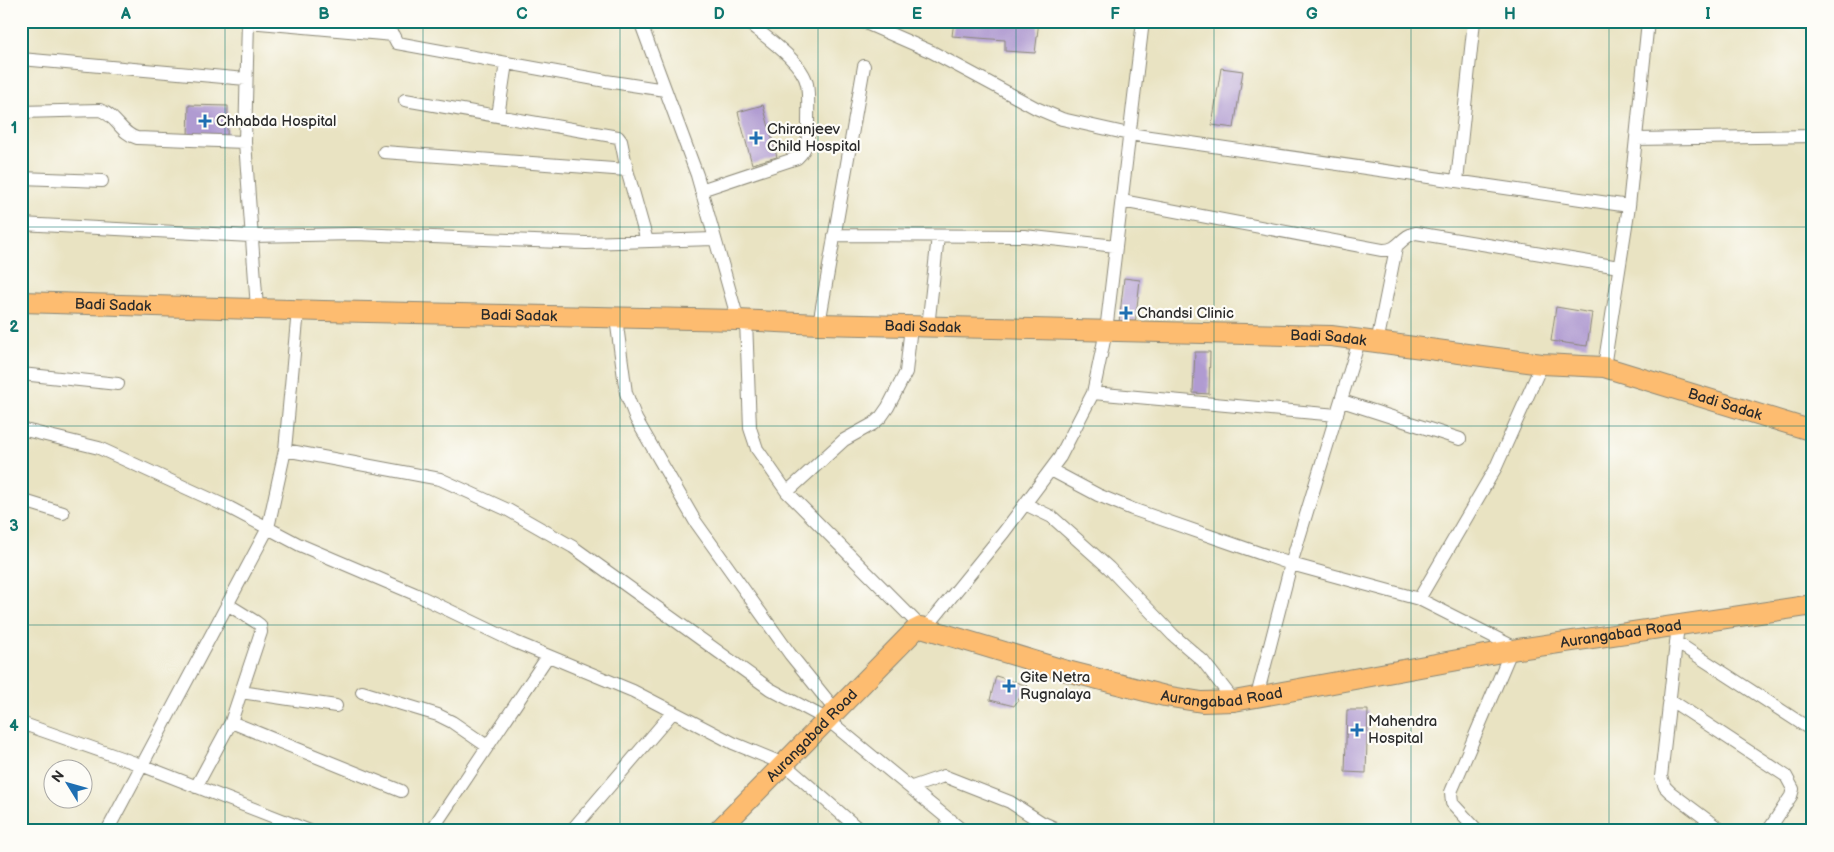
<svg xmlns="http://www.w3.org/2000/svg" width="1834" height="852" viewBox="0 0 1834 852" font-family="'Balsamiq Sans',sans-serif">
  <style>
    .building { fill: #b09bd1 }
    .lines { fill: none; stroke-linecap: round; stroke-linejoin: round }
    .minor-casing { stroke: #8a8776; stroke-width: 14 }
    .primary-casing { stroke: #8a8776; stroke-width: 22 }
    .minor { stroke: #fff; stroke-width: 12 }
    .primary { stroke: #fdbc6f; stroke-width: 20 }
    .grid { fill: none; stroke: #0f766e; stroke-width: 1; stroke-opacity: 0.55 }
    .poi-dot { fill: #1f6fb2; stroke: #fdfcf7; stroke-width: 2 }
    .labels { text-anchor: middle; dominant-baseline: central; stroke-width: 4.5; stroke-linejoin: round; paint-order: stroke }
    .poi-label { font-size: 15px; fill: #2b2b2b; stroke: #fdfcf7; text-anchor: start }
    .street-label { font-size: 15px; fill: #2b2b2b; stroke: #fdfcf7 }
    .neatline { fill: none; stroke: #0f766e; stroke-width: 2 }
    .grid-label { font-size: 16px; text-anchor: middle; font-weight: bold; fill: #0f766e }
  </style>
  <rect width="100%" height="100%" fill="#fdfcf7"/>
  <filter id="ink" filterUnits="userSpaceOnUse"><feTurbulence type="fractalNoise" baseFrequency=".02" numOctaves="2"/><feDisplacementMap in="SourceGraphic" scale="10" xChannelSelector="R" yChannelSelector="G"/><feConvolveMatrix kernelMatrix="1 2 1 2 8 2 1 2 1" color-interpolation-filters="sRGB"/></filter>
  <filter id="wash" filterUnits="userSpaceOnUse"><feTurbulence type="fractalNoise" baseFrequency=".0096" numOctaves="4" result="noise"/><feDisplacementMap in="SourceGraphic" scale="20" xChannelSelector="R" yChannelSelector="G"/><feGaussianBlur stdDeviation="1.12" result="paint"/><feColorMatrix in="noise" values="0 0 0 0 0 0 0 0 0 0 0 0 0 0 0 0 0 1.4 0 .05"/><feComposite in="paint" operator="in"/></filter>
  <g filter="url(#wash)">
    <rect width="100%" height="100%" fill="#e9e3c2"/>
    <g id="blocks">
      <path class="building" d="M954 21H1039L1035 53 1005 51V40L952 36Z
        M1221 68 1243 71 1234 128 1212 125Z
        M189 105 228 106 227 137 188 136Z
        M763 105 777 157 752 164 738 112Z
        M1124 278 1140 280 1135 325 1119 323Z
        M1556 307 1592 313 1587 346 1551 341Z
        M1195 352H1210L1209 394 1193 393Z
        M996 676 1028 686 1014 706 990 700Z
        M1347 710H1368L1366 773 1345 772Z"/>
    </g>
  </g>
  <g filter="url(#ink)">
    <use href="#blocks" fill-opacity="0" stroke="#8a8776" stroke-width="1"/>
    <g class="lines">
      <defs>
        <path id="minor" d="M248 21 245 142 257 308
          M640 21 697 175 738 320
          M861 21 932 52 1036 108 1062 119 1129 134 1629 206
          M248 22 393 35 397 43 606 81 665 90
          M21 59 246 79
          M405 100 618 137 621 141 627 170 647 241
          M21 112 100 110C117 116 121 134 137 138L245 142
          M498 116 506 63
          M1636 139 1813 136
          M384 152 627 170
          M21 178 102 181
          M1457 181 1474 21
          M701 190 797 158C808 148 809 137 808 123 808 111 809 96 807 84 802 61 764 36 746 21
          M1122 201 1382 250C1400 251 1401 235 1416 233L1619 267
          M21 224 251 236 356 234 586 243 714 239
          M834 235 1024 236 1116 246
          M616 318 626 393 636 419 695 521 790 654 836 711
          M746 320 750 428 757 449 787 492 921 627
          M819 324 864 66
          M928 327 938 236
          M1377 343 1396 248
          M1604 367 1629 206 1648 21
          M21 374 118 384
          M1093 393 1337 415
          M1342 401 1460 439
          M21 429 99 448 230 508 300 545 415 594 515 642 633 691 733 743 784 764 861 831
          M285 450 440 479 508 510 573 547 770 689 828 720 963 831
          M1051 470 1098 495 1132 509 1291 564 1419 599 1518 649
          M787 492 844 440 873 424 881 417 888 407 906 372 911 326
          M21 500 63 513
          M1025 504 1052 517 1109 568 1173 635 1203 661 1234 701
          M1419 599 1496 467 1542 364
          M1678 625 1661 777 1665 787 1670 792 1722 831
          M926 628 1004 532 1060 457 1093 393 1106 331 1143 21
          M1676 642 1813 731
          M241 692 336 706
          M362 692 438 715 452 722 487 746
          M1257 696 1291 564 1359 341
          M1669 699 1786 776 1793 789 1791 796 1768 831
          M231 722 401 791
          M21 723 141 765 310 831
          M196 787 231 722 261 632 260 625 256 622 227 604
          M912 787 944 776 1010 802 1041 822 1061 831
          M107 831 268 528 285 450 298 310
          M431 831 548 656
          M571 831 673 712
          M942 831 951 820
          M1478 831 1452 803 1451 792 1511 651"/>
        <g id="primary">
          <path id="s1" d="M21 302 323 311 738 320 819 324 1331 336 1542 364 1604 367 1813 431"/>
          <path id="s2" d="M718 831 915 630 921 627 1067 671 1165 696 1202 702 1234 701 1518 649 1813 605"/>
        </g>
      </defs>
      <use href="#minor" class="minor-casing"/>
      <use href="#primary" class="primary-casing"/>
      <use href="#minor" class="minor"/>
      <use href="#primary" class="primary"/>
    </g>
  </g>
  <path class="grid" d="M225 21V831M423 21V831M620 21V831M818 21V831M1016 21V831M1214 21V831M1411 21V831M1609 21V831M21 227H1813M21 426H1813M21 625H1813"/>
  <g class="poi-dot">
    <path d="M202.5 113.5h5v5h5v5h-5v5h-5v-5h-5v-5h5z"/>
    <path d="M753.5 130.5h5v5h5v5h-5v5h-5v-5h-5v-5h5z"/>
    <path d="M1123.5 305.5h5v5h5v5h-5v5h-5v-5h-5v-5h5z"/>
    <path d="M1006.5 678.5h5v5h5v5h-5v5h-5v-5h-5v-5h5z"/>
    <path d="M1354.5 722.5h5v5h5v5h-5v5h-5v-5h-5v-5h5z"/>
  </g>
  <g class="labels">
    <g class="poi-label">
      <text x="216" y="121">Chhabda Hospital</text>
      <text x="767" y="129">Chiranjeev<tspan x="767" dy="17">Child Hospital</tspan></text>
      <text x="1137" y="313">Chandsi Clinic</text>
      <text x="1020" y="677">Gite Netra<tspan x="1020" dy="17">Rugnalaya</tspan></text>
      <text x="1368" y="721">Mahendra<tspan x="1368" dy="17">Hospital</tspan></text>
    </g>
    <g class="street-label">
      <text stroke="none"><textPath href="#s1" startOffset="92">Badi Sadak</textPath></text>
      <text stroke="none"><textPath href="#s1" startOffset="498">Badi Sadak</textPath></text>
      <text stroke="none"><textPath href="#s1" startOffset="902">Badi Sadak</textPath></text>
      <text stroke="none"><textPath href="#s1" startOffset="1308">Badi Sadak</textPath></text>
      <text stroke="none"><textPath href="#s1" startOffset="1712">Badi Sadak</textPath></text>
      <text stroke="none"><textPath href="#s2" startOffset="1004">Aurangabad Road</textPath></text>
      <text stroke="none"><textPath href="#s2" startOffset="599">Aurangabad Road</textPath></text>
      <text stroke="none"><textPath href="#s2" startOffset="134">Aurangabad Road</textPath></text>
    </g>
  </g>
  <rect width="1834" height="852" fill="none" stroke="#fdfcf7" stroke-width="55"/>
  <g transform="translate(68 784) rotate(307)"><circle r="24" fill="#fdfcf7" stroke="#a9a8a5"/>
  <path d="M0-4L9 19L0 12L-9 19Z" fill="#1f6fb2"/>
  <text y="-8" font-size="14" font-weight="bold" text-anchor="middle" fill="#2b2b2b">N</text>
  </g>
  <rect x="28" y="28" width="1778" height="796" class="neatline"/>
  <g class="grid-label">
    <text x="126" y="19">A</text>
    <text x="324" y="19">B</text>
    <text x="522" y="19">C</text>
    <text x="719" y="19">D</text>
    <text x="917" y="19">E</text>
    <text x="1115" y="19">F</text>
    <text x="1312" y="19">G</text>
    <text x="1510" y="19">H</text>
    <text x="1708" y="19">I</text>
    <text x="14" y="133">1</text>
    <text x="14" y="332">2</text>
    <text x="14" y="531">3</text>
    <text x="14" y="731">4</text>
  </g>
</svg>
